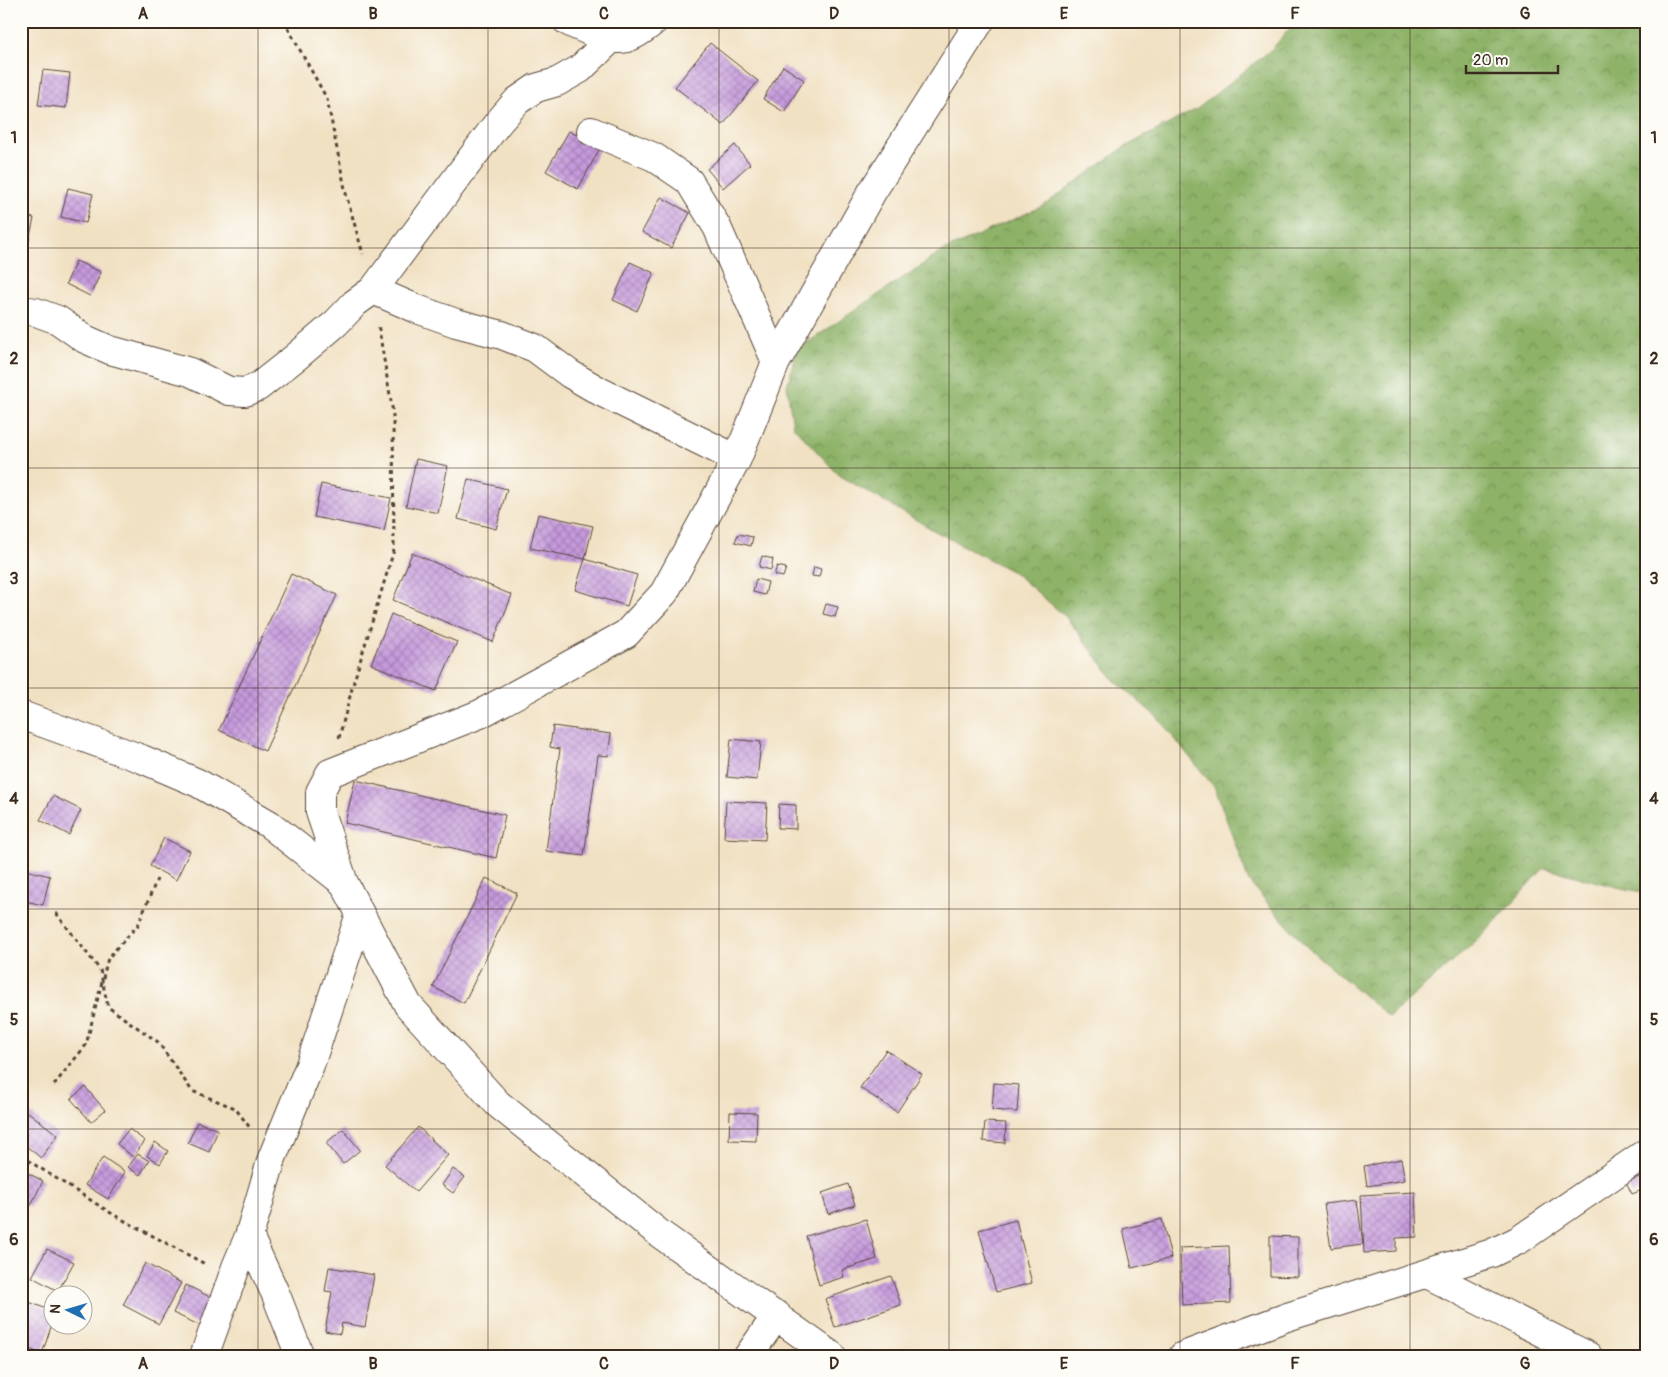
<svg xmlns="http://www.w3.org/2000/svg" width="1668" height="1377" viewBox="0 0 1668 1377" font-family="Pangolin,sans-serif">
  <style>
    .forest { fill: url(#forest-crowns); stroke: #646e42 }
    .building { fill: url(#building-cross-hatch) }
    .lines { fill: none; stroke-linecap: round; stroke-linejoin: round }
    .minor-casing { stroke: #564537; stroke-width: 30 }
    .path { stroke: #564537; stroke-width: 3; stroke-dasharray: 4 4; stroke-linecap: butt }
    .minor { stroke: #fff; stroke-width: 28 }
    .grid { fill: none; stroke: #3b2a1e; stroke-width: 1; stroke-opacity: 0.55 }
    .neatline { fill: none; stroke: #3b2a1e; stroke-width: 2 }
    .grid-label { font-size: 16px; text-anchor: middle; font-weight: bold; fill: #3b2a1e }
  </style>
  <defs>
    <pattern id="forest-crowns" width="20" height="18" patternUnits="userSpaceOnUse" patternTransform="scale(1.25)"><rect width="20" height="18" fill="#8db267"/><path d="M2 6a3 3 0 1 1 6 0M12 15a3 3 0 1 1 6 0" fill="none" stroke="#749154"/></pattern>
    <pattern id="building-cross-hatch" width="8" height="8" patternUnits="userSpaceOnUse" patternTransform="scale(1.25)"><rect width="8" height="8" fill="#c69add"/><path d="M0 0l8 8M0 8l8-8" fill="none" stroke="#a27eb3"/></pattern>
  </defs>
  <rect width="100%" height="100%" fill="#fdfcf7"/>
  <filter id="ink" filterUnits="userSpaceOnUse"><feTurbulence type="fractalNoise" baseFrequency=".02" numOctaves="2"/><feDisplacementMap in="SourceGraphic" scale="10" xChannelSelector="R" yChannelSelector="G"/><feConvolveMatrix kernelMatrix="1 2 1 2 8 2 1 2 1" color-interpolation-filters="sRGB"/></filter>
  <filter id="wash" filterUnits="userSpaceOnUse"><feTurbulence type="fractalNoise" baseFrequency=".0096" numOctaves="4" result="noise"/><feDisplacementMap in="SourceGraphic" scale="20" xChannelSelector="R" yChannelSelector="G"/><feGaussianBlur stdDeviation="1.12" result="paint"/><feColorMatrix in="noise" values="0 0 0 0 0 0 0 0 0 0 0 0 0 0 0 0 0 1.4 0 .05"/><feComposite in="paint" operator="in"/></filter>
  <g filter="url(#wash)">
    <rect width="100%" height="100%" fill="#f1e1c3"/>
    <path class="forest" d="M1296 21H1647V893L1617 887 1544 868 1484 934 1389 1017 1305 945 1249 882 1215 788 1157 717 1115 681 1066 617 1015 573 935 531 839 475 793 426 787 386 798 349 941 252 1043 206 1123 148 1197 109 1272 49Z"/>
    <g id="blocks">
      <path class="building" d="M710 43 758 81 723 125 675 87Z
        M783 66 804 80 784 112 763 99Z
        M43 70 70 73 66 108 38 105Z
        M569 131 600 148 578 189 546 171Z
        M735 145 750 164 723 188 707 169Z
        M68 188 93 194 86 223 61 217Z
        M661 197 690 213 671 248 642 232Z
        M21 216 34 218 26 254 21 253Z
        M76 261 101 272 90 296 66 284Z
        M630 262 654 273 637 311 613 300Z
        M416 459 448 466 438 513 406 506Z
        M468 479 507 489 496 529 458 519Z
        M321 484 391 498 384 531 314 517Z
        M538 514 593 526 585 559 637 575 627 606 575 590 585 559 530 548Z
        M738 534 753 537 751 546 735 542Z
        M412 553 512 595 493 642 393 600Z
        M762 556 773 559 771 570 759 567Z
        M777 566 786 568 783 577 774 575Z
        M814 567 821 569 819 577 812 576Z
        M291 574 337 595 265 751 219 730Z
        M756 579 768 582 765 595 753 592Z
        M826 604 838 607 835 617 823 614Z
        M391 614 457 642 436 691 371 664Z
        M553 726 611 734 608 756 598 755 584 856 546 851 560 749 550 747Z
        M731 739 761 742 757 780 727 777Z
        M355 780 505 815 496 858 345 823Z
        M53 796 81 810 69 835 40 820Z
        M726 801 767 803 765 840 724 838Z
        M779 804 796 805V829L778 828Z
        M164 838 190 851 176 880 150 866Z
        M21 869 50 876 43 905 21 900Z
        M486 878 517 893 464 1003 433 987Z
        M886 1050 922 1074 897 1112 860 1088Z
        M994 1083 1019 1085 1017 1112 992 1110Z
        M85 1087 105 1110 91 1122 71 1099Z
        M28 1112 58 1135 41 1158 21 1142V1122Z
        M730 1112 757 1113 756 1141 729 1140Z
        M197 1122 218 1130 209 1152 188 1143Z
        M985 1122 1006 1123 1005 1143 983 1141Z
        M418 1127 448 1155 416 1192 385 1165Z
        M129 1129 145 1141 133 1157 117 1144Z
        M343 1129 360 1150 343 1164 326 1143Z
        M155 1142 168 1151 160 1164 147 1156Z
        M138 1154 149 1161 140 1175 128 1167Z
        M103 1157 125 1172 108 1199 85 1185Z
        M1401 1159 1405 1180 1367 1186 1364 1166Z
        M453 1169 465 1177 453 1193 442 1185Z
        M22 1170 43 1181 30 1207 21 1202Z
        M1647 1174V1188L1632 1194 1626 1182Z
        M848 1184 855 1205 828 1214 822 1193Z
        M1415 1192 1417 1237 1396 1238V1251L1364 1253 1361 1195Z
        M1647 1195V1212L1640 1198Z
        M1357 1200 1363 1244 1331 1248 1324 1204Z
        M866 1219 877 1259 842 1270 844 1277 819 1285 806 1236Z
        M1162 1219 1171 1258 1132 1268 1123 1229Z
        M1016 1220 1032 1283 996 1292 979 1230Z
        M1270 1236 1298 1237V1277L1270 1276Z
        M1229 1246 1231 1303 1182 1305 1180 1248Z
        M47 1249 74 1262 58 1291 32 1277Z
        M145 1263 181 1283 159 1324 123 1305Z
        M329 1267 374 1275 365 1327 342 1323 340 1334 325 1331 332 1292 325 1291Z
        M891 1276 901 1305 835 1327 825 1299Z
        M186 1285 214 1299 201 1326 173 1313Z
        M21 1299 52 1311V1324L42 1354 21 1346Z
        M84 1350 100 1356H82Z"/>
    </g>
  </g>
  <g filter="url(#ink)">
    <use href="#blocks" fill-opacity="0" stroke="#564537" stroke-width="1"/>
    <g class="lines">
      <defs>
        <path id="minor" d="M567 21C576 26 585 29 593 33 621 44 632 40 654 21
          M591 131 654 157 689 181 717 227 776 362
          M373 290 497 124 517 101 536 88 557 82 580 69 610 40
          M21 310 36 312 58 320 85 339 110 350 190 372 229 391 245 392 258 387 296 357 336 323 355 303 373 290 417 309 456 323 502 335 535 348 570 374 601 392 737 459
          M21 715 142 759 198 783 269 824 344 883 408 1005 498 1104 660 1234 832 1356
          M344 883 320 812V792L330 773 480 714 626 634 664 593 737 459 776 362 872 192 980 21
          M249 1236 276 1295 300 1356
          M1427 1274 1588 1356
          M204 1356 236 1267 249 1236 272 1158 310 1065 360 914
          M748 1356 777 1315
          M1183 1356 1287 1317 1492 1253 1519 1240 1647 1152"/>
      </defs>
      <use href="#minor" class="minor-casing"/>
      <path class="path" d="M284 21 327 99 346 194 363 254
        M339 738 354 681 394 550 393 413 378 324
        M56 913 100 970 108 1007 158 1042 192 1091 235 1108 251 1129
        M54 1085 86 1045 108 958 138 925 157 879
        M21 1156 114 1215 205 1264"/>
      <use href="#minor" class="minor"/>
    </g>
  </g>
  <path class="grid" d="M258 21V1356M488 21V1356M719 21V1356M949 21V1356M1180 21V1356M1410 21V1356M21 248H1647M21 468H1647M21 688H1647M21 909H1647M21 1129H1647"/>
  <rect width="1668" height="1377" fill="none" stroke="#fdfcf7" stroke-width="55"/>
  <g transform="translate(68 1310) rotate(275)"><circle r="24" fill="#fdfcf7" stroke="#afa8a0"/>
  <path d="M0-4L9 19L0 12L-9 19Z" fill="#1f6fb2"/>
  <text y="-8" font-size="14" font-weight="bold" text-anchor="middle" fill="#3b2a1e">N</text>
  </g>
  <path d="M1466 65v8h92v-8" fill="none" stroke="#3b2a1e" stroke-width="2.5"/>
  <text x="1473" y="65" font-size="15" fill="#3b2a1e" stroke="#fdfcf7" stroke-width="4" paint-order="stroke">20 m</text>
  <rect x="28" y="28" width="1612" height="1322" class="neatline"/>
  <g class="grid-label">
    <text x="143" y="19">A</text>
    <text x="373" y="19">B</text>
    <text x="604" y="19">C</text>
    <text x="834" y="19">D</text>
    <text x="1064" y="19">E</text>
    <text x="1295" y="19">F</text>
    <text x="1525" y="19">G</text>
    <text x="14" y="143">1</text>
    <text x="1654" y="143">1</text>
    <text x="14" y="364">2</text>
    <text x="1654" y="364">2</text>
    <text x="14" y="584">3</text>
    <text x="1654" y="584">3</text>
    <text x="14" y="804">4</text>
    <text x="1654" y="804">4</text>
    <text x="14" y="1025">5</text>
    <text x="1654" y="1025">5</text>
    <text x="14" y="1245">6</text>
    <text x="1654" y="1245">6</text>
    <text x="143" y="1369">A</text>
    <text x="373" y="1369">B</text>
    <text x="604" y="1369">C</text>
    <text x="834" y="1369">D</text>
    <text x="1064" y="1369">E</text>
    <text x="1295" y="1369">F</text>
    <text x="1525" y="1369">G</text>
  </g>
</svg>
